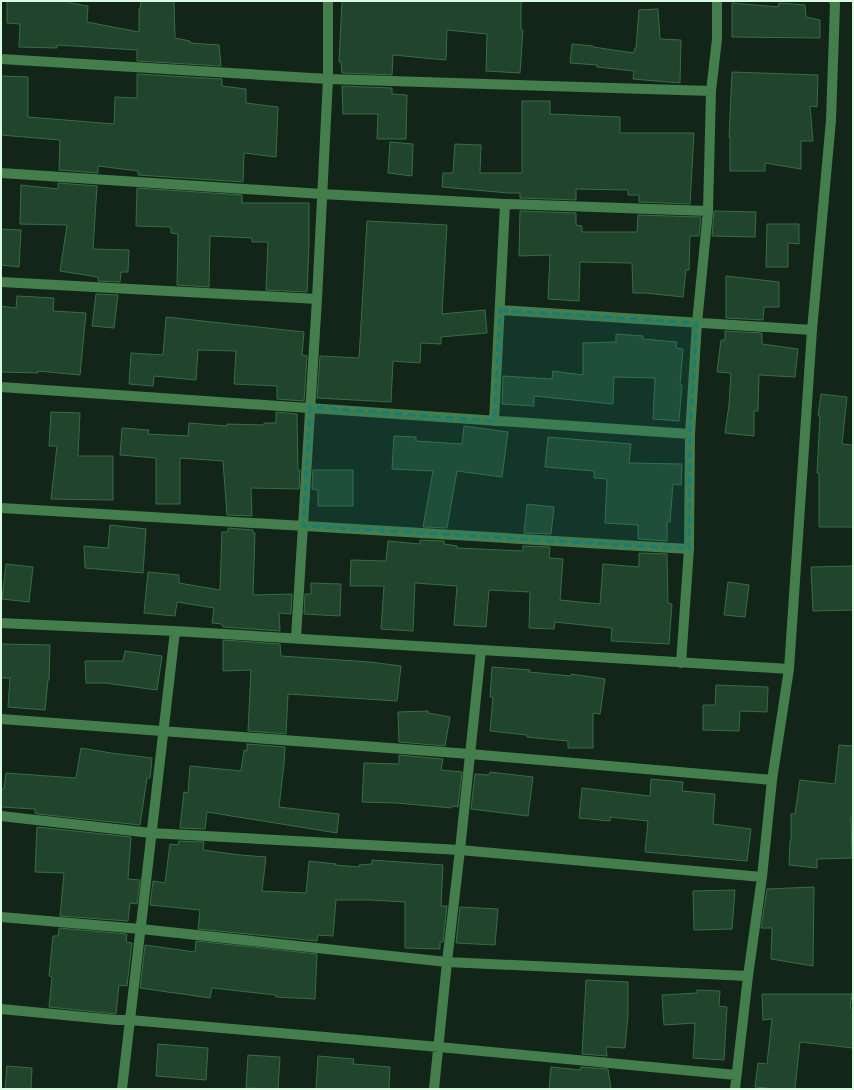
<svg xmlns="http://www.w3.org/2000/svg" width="854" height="1090" viewBox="0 0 854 1090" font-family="'IBM Plex Sans',sans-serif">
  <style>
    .building { fill: #21442c; stroke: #366d46 }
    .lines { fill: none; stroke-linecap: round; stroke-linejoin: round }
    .minor { stroke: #447e4c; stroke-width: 10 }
    .marked { fill: #197d74; fill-opacity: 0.2; stroke: #197d74; stroke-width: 3; stroke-dasharray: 8 5; stroke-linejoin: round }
  </style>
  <rect width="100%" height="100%" fill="#132518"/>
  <path class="building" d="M7 1H71L70 3 88 6 87 22 139 32V9H140L141 1H174L175 38 190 41V43L219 45 221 66 137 61V50L57 45V48L19 47 20 24 7 23Z
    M342 1H521V30H523L520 73 486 71 487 34 447 30 446 60 393 55 392 75 342 73 341 62H339Z
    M732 3 778 7 779 3 805 5 806 17 820 20V38L732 37Z
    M658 9 660 39 681 40 680 83 633 79 634 71 597 67V65L570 63 572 44 593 46V47L634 53 635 48H636L639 10Z
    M732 72 818 75 817 107 810 106 813 141H801V169L765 163V171H730V137H729Z
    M137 74 222 79V86L246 89V103L278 107 276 157 244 153 243 182 138 175V171L98 166V173L59 170 60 140 1 135V76L28 77V117L114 124 115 97 137 98Z
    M342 86 392 88V94L407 95 406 139H377L378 114H343Z
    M522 101H550V114L620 117V133H694L690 204 639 202V195H628V190L576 189V200L520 198V193H508L442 187 443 173H453L455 144 481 145 480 173H522Z
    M390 142 413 144 412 176 388 173Z
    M58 183 97 186 93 249 129 250 128 272H121L120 282 98 281V277L60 271 67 225 20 224 21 185 58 189Z
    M137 188 242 195V203H309V246L307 292 266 290 268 242H252V238L210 236 209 287 177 285 178 234 171 233V227L136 226Z
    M520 211 576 213V225L582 226V232H637L638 215 701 217 699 236H690L689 270H686L683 297 645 293H633L632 263 580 262 579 301 548 299 550 255 519 256Z
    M714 211 756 212 755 237 712 236Z
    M367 221 447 225 442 314 485 310 487 333 441 337V344L421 343 420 363 393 361 391 402 317 398 320 356 359 358Z
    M767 224H799V244L788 243V267H766Z
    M1 229 21 230 19 267 1 265Z
    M726 276 779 282V307H764L763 320 726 318Z
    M96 294 118 295 114 328 92 326Z
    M17 296 54 298 53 311 86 313 80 375 38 371V373L1 372V306L16 308Z
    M166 317 304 332 302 355 307 356 304 401 277 399V386L234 384 236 351 198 350 196 380 154 376 153 386 129 384 131 353 163 355Z
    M725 331 762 333V344L798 349 795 377 759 375 758 411H754V436L725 433 729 405 731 373 717 372 721 340H725Z
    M616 334 643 336V339L677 342 676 348 683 349 680 385H682L679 421 653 419 655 378 614 377 613 404 534 396V406L502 404 503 376 552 379 553 371 583 375V343L616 342Z
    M821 394 847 397 842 444 853 445V527H819V473H817L820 416H818Z
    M51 412 80 413 78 456H113V500L51 499 57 446H49Z
    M276 412 297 414 298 470H300L299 489 251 488 252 516 227 515 223 461 180 458V504H156V458L120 455 122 428 149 430 148 434 188 436 189 423 227 426V424L264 425V423H276Z
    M464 426 508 432 502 477 457 471 447 528 423 527 433 471 392 469 394 436 416 437V441L462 444Z
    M548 437 631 444 629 463 682 464 681 485 673 484 670 522H667V541L638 539V525L605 523 607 479 594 478V471L545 467Z
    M313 470H353V506H318V490L312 489Z
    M527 504 554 507 551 534 524 533Z
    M110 525 146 529 143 573 85 568 84 546 108 548Z
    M228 528 253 530V533H255L253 595 292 594 291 614 279 613 280 631 223 627 222 624 212 623 214 608 177 602 175 616 144 613 148 572 179 575V583L220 590 222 532H228Z
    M420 540 444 541V544L457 546V548L523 551V546L550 547 549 558 563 559 560 600 600 604 603 564 639 567V553L667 554 668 603 672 604 669 644 611 641 612 628 555 622 554 629 529 628 530 592 489 590 486 627 454 625 457 586 415 583 413 631 381 629 384 586H350L351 560 386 561 388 541 420 544Z
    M6 564 33 567 29 602 2 599Z
    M853 566V610L813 611 811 567Z
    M728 582 749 585 745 617 724 615Z
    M311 583 341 584 340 616 304 614 305 594H311Z
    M223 640 280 644 281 656 370 662 401 666 397 701 288 694 286 734 248 731 251 670 223 671Z
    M1 644 50 645 49 680H48L45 710 8 707 10 678H1Z
    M125 651 162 656 157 690 105 683H86L85 661H123Z
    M492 667 530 670 529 672 571 676V674L605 679 600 714 593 713V748H568V741L527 737V735L490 731 493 697H490Z
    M716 685 768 687 767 712 740 711 739 731 703 730V705H715Z
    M428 711V713L450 717 445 746 399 742 398 712Z
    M247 744 285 747 284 764 279 807 339 814 337 833 207 812 205 829 180 828 184 792 188 793 190 766 241 771 244 750 247 751Z
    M839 745 853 746V818H851L852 858 817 859V868L789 865 790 841H791V814H795L800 780 835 784Z
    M81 748 111 753 152 758 150 778H147L140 825 38 814 35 813V809L1 807V789H4L6 773 76 778Z
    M399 755 443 759 441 770 462 772 458 807 452 806 451 808 397 803 362 802 364 763 399 764Z
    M490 772 533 777 528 816 471 809 475 774 489 775Z
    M651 779 683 782 682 791 715 794 713 824 751 829 747 861 645 852 648 821 610 817V821L579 818 582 788 650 796Z
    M37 827 131 837 128 879 140 880 137 904 130 903 128 921 60 916 64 873 35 872Z
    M179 841 204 842 203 850 240 855 266 857 262 891 306 893 309 861 336 864 335 865 359 867V865L372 864V860L443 865 441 906H447L443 942H440V949L405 948V902L370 900H336L333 936 318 935 317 941 198 929 200 910 150 905 153 881 165 883 170 844 178 845Z
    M814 887 813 966 771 959 772 928H761L767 889Z
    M735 890 732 929 694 930 693 891Z
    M460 907 498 909 495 945 456 943Z
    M59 928 127 934 126 942 132 943 127 986 119 985 116 1014 49 1007 52 977 49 976 53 936H58Z
    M196 941 317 954 315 999 276 997V995L212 988 210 998 140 988 145 945 195 952Z
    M586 980 628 982V1015L625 1048 606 1047 607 1056 582 1054Z
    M697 990 720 991 719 1006 727 1007 724 1060 693 1058 695 1023 664 1025 662 995 697 993Z
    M762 994H852L850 1008H853V1048L800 1042 795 1089H778L755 1087 758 1063 767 1064 772 1019 763 1020Z
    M158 1044 208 1048 206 1080 156 1076Z
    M248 1055 280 1057 278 1089 246 1088Z
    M318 1056 354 1059 353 1064 390 1067 389 1089H316Z
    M7 1066 32 1068 31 1089H5Z
    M551 1067 580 1070 581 1067 608 1069 611 1089H549Z"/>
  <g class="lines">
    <path class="minor" d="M1 59 328 79 711 91
      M1 173 322 194 505 204 708 211
      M1 282 317 299
      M500 310 812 330
      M1 387 690 434
      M494 421 505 204
      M1 508 689 549
      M1 623 175 631 789 669
      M296 638 317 299 328 79V1
      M681 663 689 549 690 434 697 323 708 211 711 91 717 39V1
      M1 719 470 754 772 780
      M1 816 151 833 460 850 762 877
      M1 917 141 929 447 962 748 976
      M1 1009 116 1020H130L439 1047 736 1075
      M122 1089 175 631
      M434 1089 447 962 460 850 481 650
      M735 1089 748 976 762 877 772 780 789 669 812 330 831 120 835 4 834 1"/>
  </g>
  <path class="marked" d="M500 310 697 323 690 434 689 549 303 526 310 407 494 421Z"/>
  <rect width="854" height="1090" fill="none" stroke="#dbfae2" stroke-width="4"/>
</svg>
